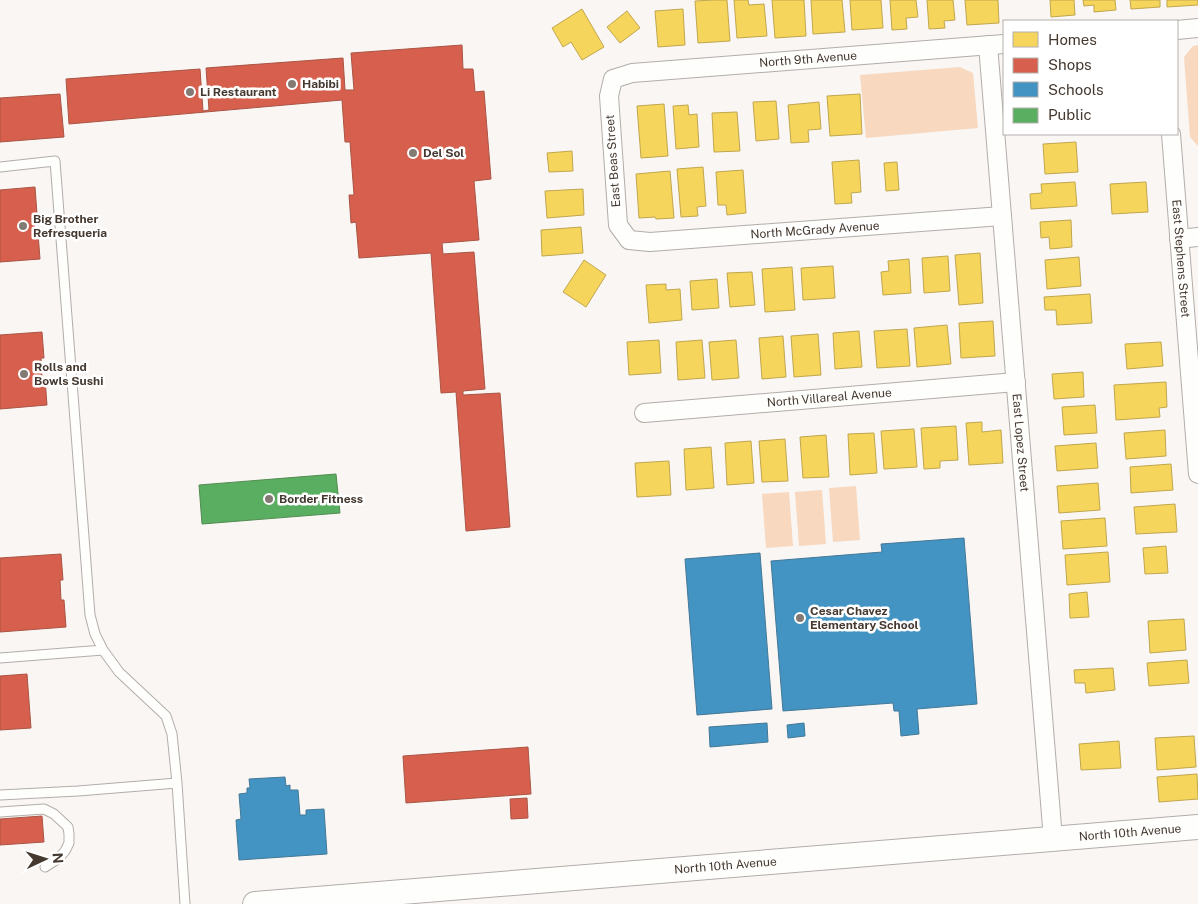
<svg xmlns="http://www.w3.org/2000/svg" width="1198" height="904" viewBox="0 0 1198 904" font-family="'Public Sans',sans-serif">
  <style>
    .green { fill: #f8d8be }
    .homes { fill: #f6d55c; stroke: #c1a64e }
    .shops { fill: #d6604d; stroke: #aa5444 }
    .schools { fill: #4393c3; stroke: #437897 }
    .public { fill: #5aae61; stroke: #538b52 }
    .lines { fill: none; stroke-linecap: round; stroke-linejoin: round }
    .lane-casing { stroke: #b3ada8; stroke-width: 11 }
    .street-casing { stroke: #b3ada8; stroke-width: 20 }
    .secondary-casing { stroke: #b3ada8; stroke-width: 26 }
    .lane { stroke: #fefefd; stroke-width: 9 }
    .street { stroke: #fefefd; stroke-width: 18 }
    .secondary { stroke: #fefefd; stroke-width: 24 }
    .poi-dot { fill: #837a74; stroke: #fff; stroke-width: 2 }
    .labels { text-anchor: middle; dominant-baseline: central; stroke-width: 5; stroke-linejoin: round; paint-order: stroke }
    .street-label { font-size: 12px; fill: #44382f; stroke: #fff }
    .poi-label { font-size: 12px; font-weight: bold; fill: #44382f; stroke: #fff; text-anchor: start }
  </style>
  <rect width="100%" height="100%" fill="#f9f6f4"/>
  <path class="green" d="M1198 45V146L1190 137 1184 57 1193 46Z
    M960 67 973 73 978 128 866 138 860 75Z
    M856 486 860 540 833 542 829 488Z
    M822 490 826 544 799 546 795 492Z
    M789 492 793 546 766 548 762 494Z"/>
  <path class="homes" d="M713 0H727L730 41 698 43 695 1Z
    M734 0H748L749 5 764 4 767 36 737 38Z
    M772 0H804L806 36 775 38Z
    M811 0H842L845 32 813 34Z
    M850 0H881L883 28 852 30Z
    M890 0H916L918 17 906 18 907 29 892 30Z
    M927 0H953L955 20 944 21 945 28 929 29Z
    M965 0H998L999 23 967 25Z
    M1050 0H1074L1075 15 1051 17Z
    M1083 0H1115L1116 10 1094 12V5L1084 6Z
    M1130 0H1160V7L1131 9Z
    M1167 0H1198V5L1167 7Z
    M582 9 604 47 582 60 571 42 563 47 552 28Z
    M683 9 685 45 658 47 655 11Z
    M627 11 640 28 620 43 607 27Z
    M860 94 862 134 830 136 827 96Z
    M776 101 779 139 756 141 753 102Z
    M819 102 821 129 808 130 809 142 791 143 788 105Z
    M664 104 668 156 641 158 637 106Z
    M688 105 689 115 697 114 699 147 676 149 673 106Z
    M737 112 740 151 714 152 712 113Z
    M1076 142 1078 172 1045 174 1043 144Z
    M572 151 573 171 549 172 547 153Z
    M859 160 861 192 851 193 852 203 835 204 832 162Z
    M897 162 899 190 886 191 884 163Z
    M703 167 706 206 697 207 698 216 681 217 677 169Z
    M743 170 746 213 727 215 726 205H718L716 172Z
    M670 171 674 218 656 219 655 217 639 218 636 174Z
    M1075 182 1077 206 1031 209 1030 194 1042 193 1041 184Z
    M1146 182 1148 212 1112 214 1110 184Z
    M583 189 584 215 547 218 545 191Z
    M1071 220 1072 247 1050 249 1049 237 1041 238 1040 222Z
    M581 227 583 253 542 256 541 230Z
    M980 253 983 303 959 305 955 255Z
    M948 256 950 291 924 293 922 258Z
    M1079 257 1081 286 1047 289 1045 260Z
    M909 259 911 293 883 295 881 272 889 271 888 261Z
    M584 260 606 275 586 307 563 292Z
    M833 266 835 298 803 300 801 268Z
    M792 267 795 310 765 312 762 269Z
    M752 272 755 305 730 307 727 273Z
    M717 279 719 308 692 310 690 281Z
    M666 284V290L680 289 682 320 649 323 646 285Z
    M1090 294 1092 323 1057 325 1056 310H1045L1044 297Z
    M993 321 995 356 961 358 959 323Z
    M947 325 951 364 917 367 914 328Z
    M907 329 910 366 877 368 874 331Z
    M859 331 862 367 835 369 833 333Z
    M818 334 821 375 794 377 791 336Z
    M783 336 786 377 762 379 759 338Z
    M659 340 661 373 629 375 627 342Z
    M702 340 705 378 678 380 676 342Z
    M736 340 739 378 712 380 709 342Z
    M1161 342 1163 366 1127 369 1125 344Z
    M1083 372 1084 397 1054 399 1052 374Z
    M1166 382 1167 407 1159 408 1160 417 1116 420 1114 385Z
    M1095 405 1097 433 1064 435 1062 407Z
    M982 422V432L1001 430 1003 463 969 465 966 423Z
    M956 426 958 460 940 461V468L924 469 921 428Z
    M914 429 917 467 884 469 881 431Z
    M1165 430 1166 456 1126 459 1124 433Z
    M874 433 877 473 850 475 848 434Z
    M826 435 829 477 803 478 800 437Z
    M785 439 788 481 762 482 759 441Z
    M751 441 754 483 727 485 725 443Z
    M1096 443 1098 468 1057 471 1055 446Z
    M711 447 714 488 686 490 684 449Z
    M669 461 671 495 637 497 635 463Z
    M1171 464 1173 490 1131 493 1130 467Z
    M1098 483 1100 510 1059 513 1057 486Z
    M1175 504 1177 532 1136 534 1134 507Z
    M1105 518 1107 546 1063 549 1061 521Z
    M1166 546 1168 573 1145 574 1143 548Z
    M1108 552 1110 582 1067 585 1065 555Z
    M1087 592 1089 617 1070 618 1069 594Z
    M1184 619 1186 650 1150 653 1148 621Z
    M1187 660 1189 683 1149 686 1147 663Z
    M1113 668 1115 690 1086 693 1085 683H1075L1074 670Z
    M1194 736 1196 767 1157 770 1155 738Z
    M1119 741 1121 768 1081 770 1079 744Z
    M1197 774 1198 799 1159 802 1157 777Z"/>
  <path class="shops" d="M462 45 463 69H473L475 92 484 91 491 179 474 181 479 240 442 243 443 254 474 252 485 389 463 391V395L500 393 510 527 466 531 456 392 441 393 431 253 359 258 356 222 351 223 349 195H354L350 142H345L342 100 69 124 66 79 200 69 203 111 209 110 206 68 343 58 345 90H354L351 53Z
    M60 94 64 137 0 142V98Z
    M35 187 37 214H33L35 233H38L40 259 0 262V190Z
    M42 332 44 358H41L42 378H45L47 405 0 409V335Z
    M61 554 63 580H60L61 600H64L66 627 0 632V558Z
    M27 674 31 728 0 730V676Z
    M528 747 531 794 406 803 403 756Z
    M527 798 528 818 511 819 510 799Z
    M42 816 44 842 0 845V819Z"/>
  <path class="schools" d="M964 538 977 704 917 709 919 734 901 736 899 711H894L893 703 783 711 771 561 882 552 881 544Z
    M760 553 772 709 697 715 685 559Z
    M767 723 768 742 710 747 709 727Z
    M804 723 805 736 788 738 787 725Z
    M285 777 286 786 290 785V790H298L300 815H306V810L324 809 327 854 239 860 236 820 241 819 239 794 247 793V788H250L249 779Z"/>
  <path class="public" d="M336 474 340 513 202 524 199 485Z"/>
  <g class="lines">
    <defs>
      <path id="lane" d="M0 167 55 161 90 615 95 634 103 650 119 672 166 716 172 734 177 783 185 904
        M0 658 103 650
        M0 795 78 791 177 783
        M0 812 44 809 54 814 68 827 69 834V843L65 851 59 858 45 867"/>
      <g id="street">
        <path d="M1177 30 1198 28"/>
        <path id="s1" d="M988 45 1053 839"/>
        <path id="s2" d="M1171 134 1198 474"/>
        <path id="s3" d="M1002 216 650 242 629 240 618 225 609 96 613 79 632 73 1004 44"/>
        <path d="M1179 239 1198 237"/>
        <path id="s4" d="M644 413 1016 382"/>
      </g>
      <g id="secondary">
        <path id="s5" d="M255 904 1198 827"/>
      </g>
    </defs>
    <use href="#lane" class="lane-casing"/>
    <use href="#street" class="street-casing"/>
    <use href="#secondary" class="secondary-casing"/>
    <use href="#lane" class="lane"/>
    <use href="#street" class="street"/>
    <use href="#secondary" class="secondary"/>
  </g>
  <g class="poi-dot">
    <circle cx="292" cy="84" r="5"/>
    <circle cx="190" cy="92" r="5"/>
    <circle cx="413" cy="153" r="5"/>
    <circle cx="23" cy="226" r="5"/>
    <circle cx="24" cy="374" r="5"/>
    <circle cx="269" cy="499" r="5"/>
    <circle cx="800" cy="618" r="5"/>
  </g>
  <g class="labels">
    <g class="street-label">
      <text stroke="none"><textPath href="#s3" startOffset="736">North 9th Avenue</textPath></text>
      <text transform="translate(613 161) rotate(-94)">East Beas Street</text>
      <text transform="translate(815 230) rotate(-4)">North McGrady Avenue</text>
      <text stroke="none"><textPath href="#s2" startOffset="125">East Stephens Street</textPath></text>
      <text stroke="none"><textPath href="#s4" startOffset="186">North Villareal Avenue</textPath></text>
      <text stroke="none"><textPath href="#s1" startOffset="399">East Lopez Street</textPath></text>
      <text stroke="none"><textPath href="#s5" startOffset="878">North 10th Avenue</textPath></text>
      <text stroke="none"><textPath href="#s5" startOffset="472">North 10th Avenue</textPath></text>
    </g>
    <g class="poi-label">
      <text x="302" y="84">Habibi</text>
      <text x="200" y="92">Li Restaurant</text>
      <text x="423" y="153">Del Sol</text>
      <text x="33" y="219">Big Brother<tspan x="33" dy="14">Refresqueria</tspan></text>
      <text x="34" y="367">Rolls and<tspan x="34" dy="14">Bowls Sushi</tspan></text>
      <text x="279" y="499">Border Fitness</text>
      <text x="810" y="611">Cesar Chavez<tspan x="810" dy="14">Elementary School</tspan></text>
    </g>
  </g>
  <rect x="1003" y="20" width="175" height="115" fill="#ffffff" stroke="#b4afac"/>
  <rect x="1013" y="32" width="25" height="15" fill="#f6d55c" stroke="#b4afac"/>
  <text x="1048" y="45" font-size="15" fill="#44382f">Homes</text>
  <rect x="1013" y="58" width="25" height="15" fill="#d6604d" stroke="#b4afac"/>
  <text x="1048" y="70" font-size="15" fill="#44382f">Shops</text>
  <rect x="1013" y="82" width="25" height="15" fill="#4393c3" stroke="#b4afac"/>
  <text x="1048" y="95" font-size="15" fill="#44382f">Schools</text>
  <rect x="1013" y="108" width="25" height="15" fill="#5aae61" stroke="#b4afac"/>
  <text x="1048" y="120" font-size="15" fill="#44382f">Public</text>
  <g transform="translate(45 859) rotate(86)" stroke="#ffffff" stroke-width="4" paint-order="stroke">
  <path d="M0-4L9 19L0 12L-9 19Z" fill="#44382f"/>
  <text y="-8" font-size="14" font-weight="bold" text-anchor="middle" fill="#44382f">N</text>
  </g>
</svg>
